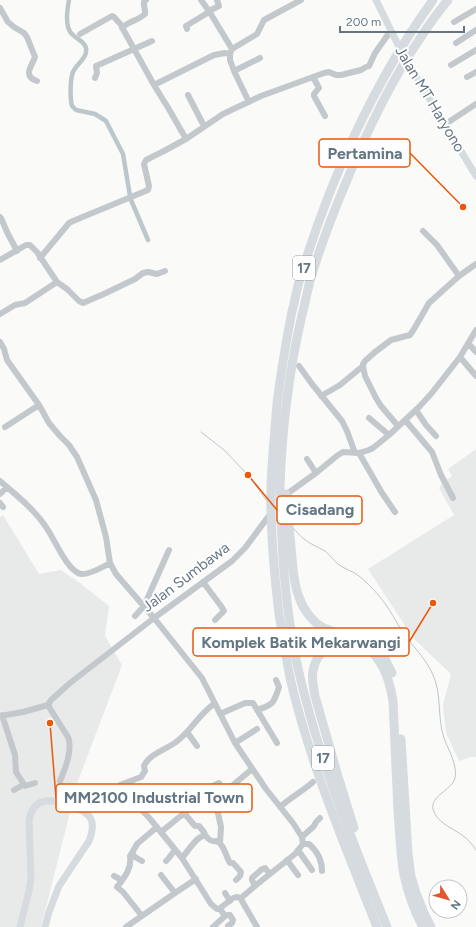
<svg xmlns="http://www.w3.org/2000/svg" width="476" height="927" viewBox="0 0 476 927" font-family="Figtree,sans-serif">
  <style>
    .built { fill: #e8e9e9 }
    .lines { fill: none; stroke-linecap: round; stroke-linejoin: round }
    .stream { stroke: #bbc7cb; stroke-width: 1 }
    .canal { stroke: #bbc7cb; stroke-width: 4.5 }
    .minor { stroke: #c3c8cc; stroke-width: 6 }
    .major { stroke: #d6dbdf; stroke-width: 7 }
    .highway { stroke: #d6dbdf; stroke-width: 9 }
    .labels { text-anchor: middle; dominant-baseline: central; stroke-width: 4; stroke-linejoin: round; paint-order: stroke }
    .shield { fill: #fff; stroke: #939fa8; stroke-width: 1 }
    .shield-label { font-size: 14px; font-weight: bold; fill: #657683 }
    .street-label { font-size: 15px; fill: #657683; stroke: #fff }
    .leader { fill: none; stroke: #e8590c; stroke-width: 1.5 }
    .callout-dot { fill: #e8590c; stroke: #fff; stroke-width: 1.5 }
    .callout { fill: #fff; stroke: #e8590c; stroke-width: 1.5 }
    .callout-label { font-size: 16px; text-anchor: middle; font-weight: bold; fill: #657683 }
  </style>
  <rect width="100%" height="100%" fill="#fafaf8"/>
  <path class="built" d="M476 449V757H471L459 761 446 733 443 705 451 674 413 638 368 569 454 515 439 488 443 482 452 476 448 469Z
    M3 515 39 574 61 570 80 583 109 606 105 636 122 665 78 781 41 927H0V517Z"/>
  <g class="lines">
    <path class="stream" d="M201 432 224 450 248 475 267 501
      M293 528C297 532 300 536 304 539 310 544 318 547 325 551 330 555 333 560 338 564 344 569 353 571 359 576 368 583 379 595 386 605 392 613 396 622 402 631 412 646 426 658 433 675 442 694 437 718 444 738 448 749 458 766 455 778 452 790 430 796 433 809 436 822 452 828 462 835 468 839 472 844 476 850"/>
    <path class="canal" d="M69 0C67 10 64 28 73 35 78 40 84 41 86 48 88 58 76 64 73 72 70 80 70 98 72 106L76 110 95 114 106 121 123 154 130 196
      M131 200 148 240"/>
    <path class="minor" d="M146 0 144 2C143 6 146 10 145 14 139 20 127 22 122 28L123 29 154 85 170 111 186 139
      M201 0 209 11 232 49
      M0 8 8 22 14 27 24 33 27 37 35 57C32 66 22 76 37 81
      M209 11 219 6 217 0
      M454 22 476 9
      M187 29 186 26 209 12
      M80 34 112 16 114 17 123 27
      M456 43 476 30
      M451 65 476 50
      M234 71 260 58
      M313 77 319 88 318 89 314 94V96L325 116
      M467 77 476 72
      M95 78 97 73 96 66 152 41
      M154 85 214 55 225 53 230 54
      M188 95 204 126
      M249 102 234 71 230 60V54L232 49 257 34 264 20 301 0
      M444 125 476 104
      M0 217 1 218 7 232 17 251
      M423 231 437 245 459 276
      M40 258 69 223 73 221 148 190 149 186 144 164 146 160 164 151 186 139 223 114 261 96 324 73 329 72 336 75H341L361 70 366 67 369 66 375 53 387 36 391 33
      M0 260 26 245H30L37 252 57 282 67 289 79 301 83 303 106 293 135 279 143 273 148 272 157 274 165 271
      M0 314 15 305 25 303 57 282
      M0 342 4 349 7 360 39 405 49 423 60 436 69 445 77 457 96 500 106 537 110 563 116 574 154 618 202 678 235 743 266 789 293 823 302 837 303 844 295 854 255 886 241 898 242 901 257 927
      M469 344 476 352
      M460 357 476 376
      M299 366 312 384 342 421 347 431 355 453
      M321 396 340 385 363 366
      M416 410 426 425 436 436
      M369 418 389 435
      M405 420 432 452 441 475 453 498
      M398 426 381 406 376 398 365 376 363 366V364L365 361 375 352 391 340 410 335 414 329 429 303 459 276 476 264
      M5 427 39 405
      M359 453 382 493 395 512
      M307 459 316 473
      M0 481C16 495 34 509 46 527 54 538 67 571 81 574 89 575 103 567 110 563
      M0 494 7 487
      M284 496 316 473 338 455 343 452 359 453 369 450 373 448 389 435 419 407 431 394 460 357 476 330
      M0 503 3 507
      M203 582 221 606 224 611 215 620
      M135 616 144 606 169 550
      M214 704C199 714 191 731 176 742 167 749 149 754 144 766L145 771 141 777 120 785 128 795 151 820 182 858 211 904 217 909H219L233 898 236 897 241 898
      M257 710C273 705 274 703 279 687L276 680
      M220 714 245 703H253L277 743
      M2 715 15 755 16 772 25 786 35 783
      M0 716 23 712 48 705
      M187 732 197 746
      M235 743 257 729
      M60 781C65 769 73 750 68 737L49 707V703L51 700 70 683 154 618 232 561 245 548 271 513
      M14 790 23 785
      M138 806 154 792
      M280 807C291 797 303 791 313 782
      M184 813 195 826H199L204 832 205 835
      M218 813 221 827 220 843
      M161 832 210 792 213 786 219 783 222 788 232 786 252 769
      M302 837 314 826 316 822 320 818
      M303 844H309C317 851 322 860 322 871
      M298 850 312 870
      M132 853 130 856C132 869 124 878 117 887L123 892 142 916
      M182 858C188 851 196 837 205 835 209 840 211 842 217 841 225 846 225 855 230 863H233L241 872 240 876 236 880
      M287 860 298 875
      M142 861 135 857 132 853 137 844 157 827
      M166 861 168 859 175 850
      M161 875 175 893
      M114 876 118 878 121 882
      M255 886 252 880V878L262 869 265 868 270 874
      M225 893 230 901
      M220 909 225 916 228 915H230L233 920 232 923 228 926 229 927
      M126 927 175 893 196 879
      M213 927 225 916"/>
    <path class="major" d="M376 0 403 55 476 176
      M20 927 29 891 31 878 29 820C34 796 51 799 68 805 89 812 98 818 89 841L59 886 49 912 45 927"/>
    <path class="highway" d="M286 494C288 515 290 537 292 558 293 571 294 585 299 597 303 609 312 622 324 628 336 634 351 635 365 640
      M375 647 384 657 392 673
      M401 739 408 854 411 876 416 893 424 913 431 927
      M354 828 337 773 315 696C314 688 311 679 313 671 314 666 316 659 320 655 332 639 358 637 371 651 385 665 390 683 393 701 395 738 396 774 398 811 400 833 400 854 404 875 408 893 414 911 423 927
      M377 927C345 846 311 766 291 682 286 659 283 636 279 614 274 572 270 529 271 486 272 459 275 431 277 403 281 372 286 342 292 311 295 302 296 292 299 282 328 184 373 83 433 0
      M387 927C367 877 346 827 329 776 318 745 309 713 301 681 291 641 286 600 283 559 282 535 280 510 280 486 282 428 289 371 302 315 305 304 307 292 310 281 320 247 333 213 347 180 367 131 389 84 419 40 428 26 437 13 448 0"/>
  </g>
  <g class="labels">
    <g class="shield">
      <rect x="293" y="256" width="22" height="24" rx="3"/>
      <rect x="312" y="746" width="22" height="24" rx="3"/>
    </g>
    <g class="shield-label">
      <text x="304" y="268">17</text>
      <text x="323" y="758">17</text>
    </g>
    <g class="street-label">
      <text transform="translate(430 99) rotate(59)">Jalan MT Haryono</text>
      <text transform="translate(186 577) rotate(-37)">Jalan Sumbawa</text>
    </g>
  </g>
  <path class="leader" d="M463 207L410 153M248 475L277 510M433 603L409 642M50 723L56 798"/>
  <g class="callout-dot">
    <circle cx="463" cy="207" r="4"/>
    <circle cx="248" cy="475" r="4"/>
    <circle cx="433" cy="603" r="4"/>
    <circle cx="50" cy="723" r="4"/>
  </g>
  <g class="callout">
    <rect x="319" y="139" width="91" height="28" rx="4"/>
    <rect x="277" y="496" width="85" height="28" rx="4"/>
    <rect x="193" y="628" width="216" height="28" rx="4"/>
    <rect x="56" y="784" width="196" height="28" rx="4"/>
  </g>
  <g class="callout-label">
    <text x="365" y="159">Pertamina</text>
    <text x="320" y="515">Cisadang</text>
    <text x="301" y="648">Komplek Batik Mekarwangi</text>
    <text x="154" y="803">MM2100 Industrial Town</text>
  </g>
  <g transform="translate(448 899) rotate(127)"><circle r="19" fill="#ffffff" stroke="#c1c8cd"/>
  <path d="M0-3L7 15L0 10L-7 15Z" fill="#e4572e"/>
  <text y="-6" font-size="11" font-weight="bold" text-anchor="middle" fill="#657683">N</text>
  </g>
  <path d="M340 26v6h124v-6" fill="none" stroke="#657683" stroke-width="2"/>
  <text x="346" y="26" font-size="12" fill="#657683" stroke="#ffffff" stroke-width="3" paint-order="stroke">200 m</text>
</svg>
